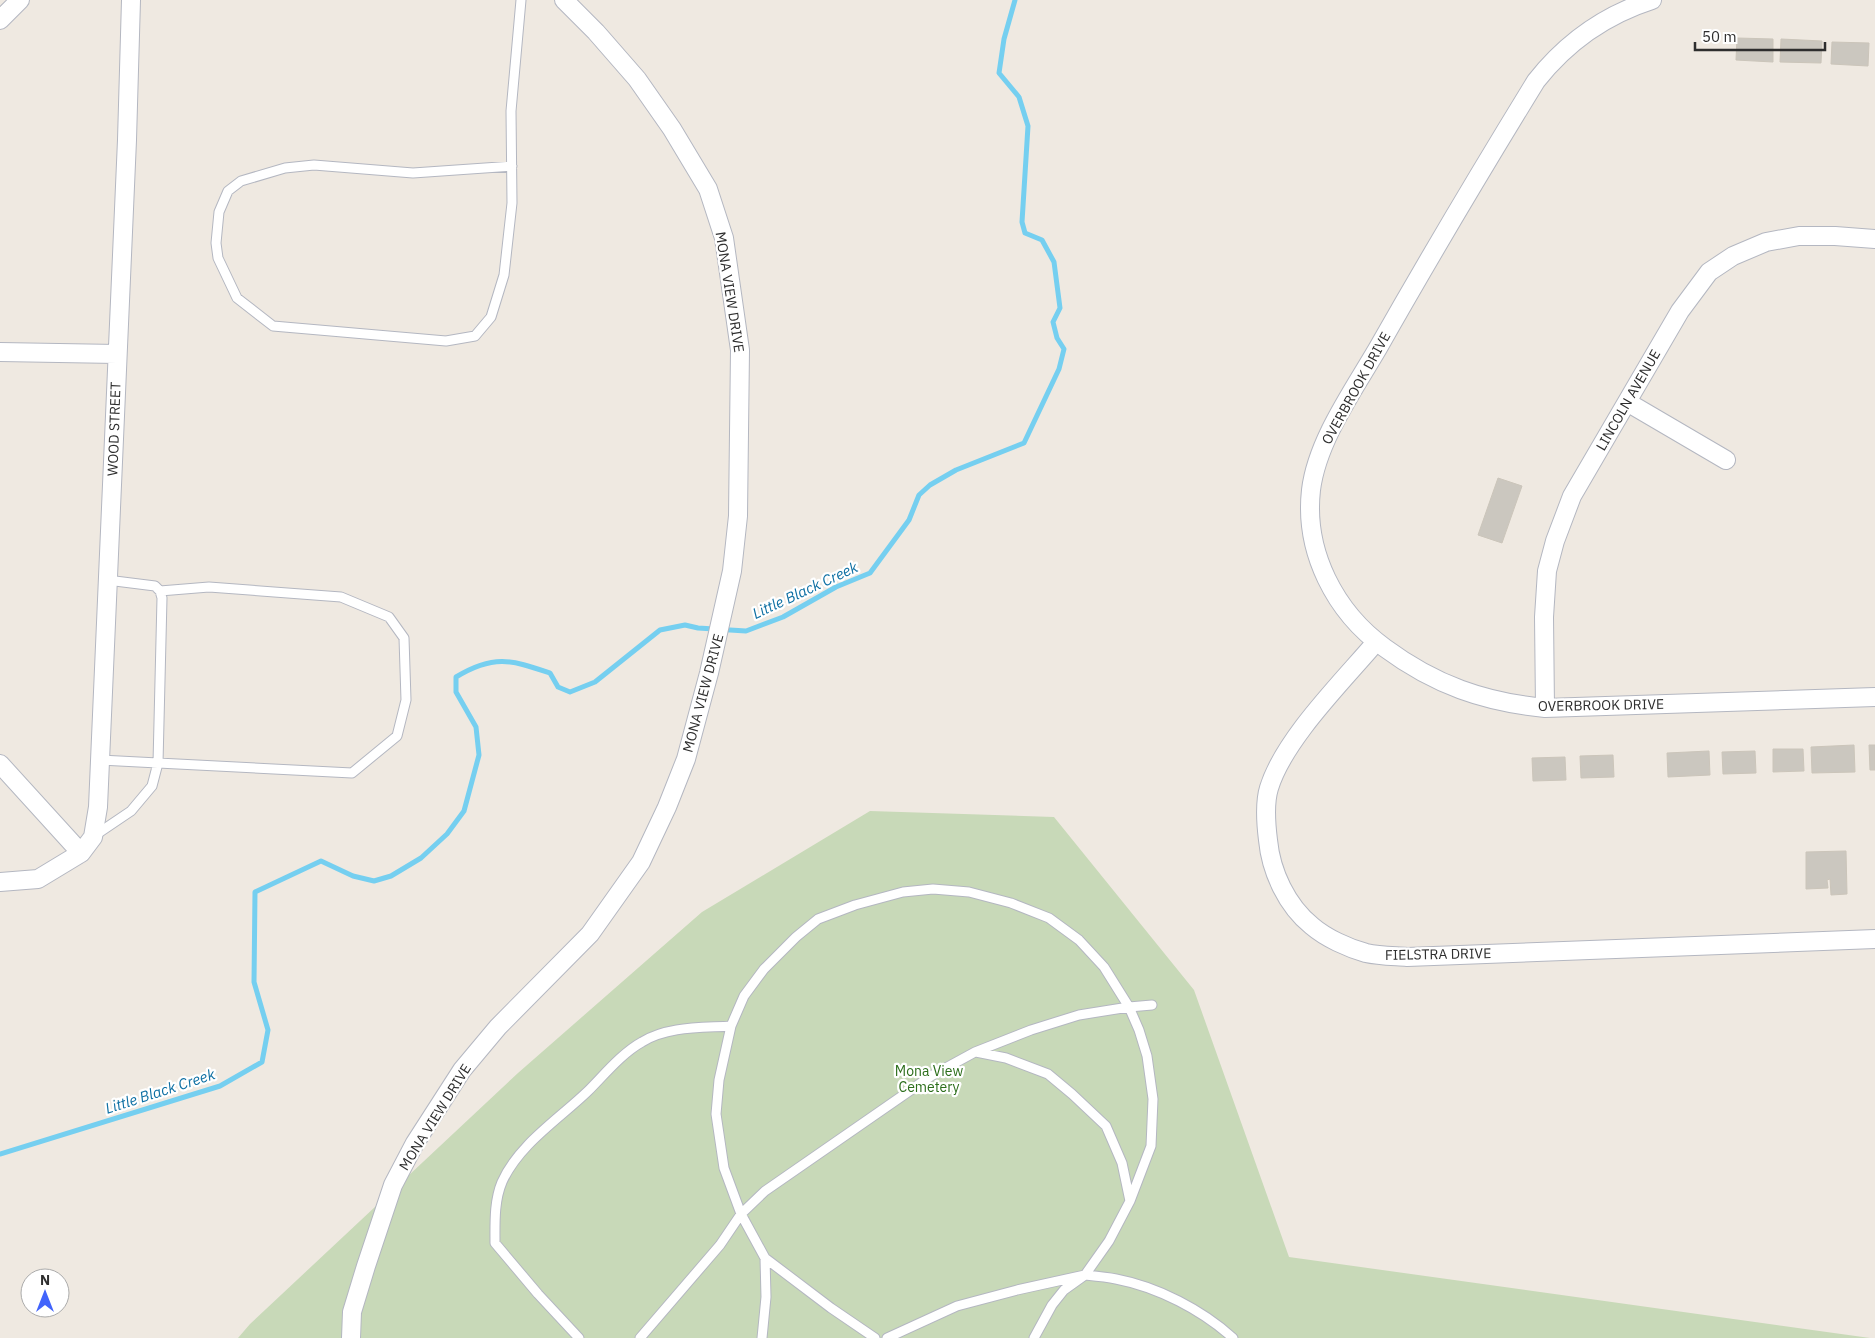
<svg xmlns="http://www.w3.org/2000/svg" width="1875" height="1338" viewBox="0 0 1875 1338" font-family="'IBM Plex Sans',sans-serif">
  <style>
    .cemetery { fill: #c8d9b8 }
    .lines { fill: none; stroke-linecap: round; stroke-linejoin: round }
    .stream { stroke: #75cff0; stroke-width: 5 }
    .building { fill: #cbc7bf; stroke: #cbc5ba }
    .service-casing { stroke: #b4b7c1; stroke-width: 11 }
    .minor-casing { stroke: #b4b7c1; stroke-width: 20 }
    .service { stroke: #fff; stroke-width: 9 }
    .minor { stroke: #fff; stroke-width: 18 }
    .labels { text-anchor: middle; dominant-baseline: central; stroke-width: 4.5; stroke-linejoin: round; paint-order: stroke }
    .street-label { font-size: 14px; fill: #2e2e2e; stroke: #fff }
    .park-label { font-size: 14px; fill: #2c6e1b; stroke: #fff }
    .water-label { font-size: 15px; font-style: italic; fill: #0d6fa3; stroke: #fff }
  </style>
  <rect width="100%" height="100%" fill="#efe9e1"/>
  <path class="cemetery" d="M870 811 1054 817 1194 990 1289 1257 1870 1338H238L250 1324 518 1073 702 912Z"/>
  <g class="lines">
    <path class="stream" d="M0 1154 220 1086 262 1062 268 1030 254 982 255 892 321 861 353 876 374 881 391 876 421 858 447 834 464 811 479 755 476 727 456 692V677C494 654 511 660 550 673L558 687 570 692 595 682 660 630 685 625 698 628 746 631 783 617 836 587 870 573 909 520 919 495 930 485 956 470 1024 443 1059 369 1064 349 1057 338 1053 322 1060 308 1054 262 1042 240 1025 233 1022 222 1028 126 1019 97 999 73 1004 39 1015 0"/>
  </g>
  <path class="building" d="M1737 38 1773 39V62L1736 60Z
    M1781 39 1822 41 1821 63 1780 62Z
    M1832 42 1869 43 1868 66 1831 64Z
    M1498 478 1522 486 1502 543 1478 535Z
    M1854 745 1855 772 1812 773 1811 747Z
    M1869 745H1875V770H1870Z
    M1773 749H1803L1804 771 1773 772Z
    M1709 751 1710 775 1668 777 1667 753Z
    M1755 751 1756 773 1723 774 1722 752Z
    M1613 755 1614 777 1581 778 1580 756Z
    M1565 757 1566 780 1533 781 1532 758Z
    M1846 851 1847 894 1831 895 1830 879 1827 880 1828 888 1806 889V852Z"/>
  <g class="lines">
    <defs>
      <path id="service" d="M512 166 413 173 314 165 285 168 241 181 228 191 219 212 216 243 218 258 237 298 273 326 446 341 475 336 491 317 504 275 512 203 511 111 521 0
        M100 760 158 763 162 598 160 591 155 586 107 580
        M94 836 131 811 152 786 158 763 352 773 397 736 406 700 404 638 389 617 341 597 209 587 160 591
        M976 1052 1006 1058 1048 1074 1072 1094 1106 1126 1122 1163 1130 1201
        M765 1258 831 1308 875 1338
        M579 1338 538 1294 495 1243C495 1223 494 1201 502 1182 519 1144 559 1119 588 1091 604 1075 622 1053 642 1042 668 1026 702 1028 731 1026
        M640 1338 720 1245 741 1214 765 1191 931 1076 975 1052 1031 1030 1079 1015 1129 1007 1104 967 1079 940 1049 918 1011 903 969 892 933 889 903 892 855 905 818 919 796 937 764 969 744 996 731 1026 719 1080 716 1114 724 1168 741 1214 765 1258 766 1297 762 1338
        M887 1338 957 1306 1017 1290 1085 1275 1109 1241 1130 1201 1151 1146 1153 1099 1147 1056 1139 1030 1129 1007 1152 1005
        M1034 1338 1052 1305 1064 1290 1085 1275C1095 1276 1106 1277 1116 1279 1158 1287 1202 1310 1233 1338"/>
      <path id="minor" d="M1652 0C1605 15 1566 43 1536 81 1482 169 1429 258 1378 348 1353 391 1317 441 1311 490 1304 552 1335 612 1385 648 1435 685 1484 702 1545 708L1875 697
        M0 20 20 0
        M0 352 117 354
        M1627 402 1726 460
        M1376 642C1343 681 1284 739 1269 788 1264 804 1266 824 1268 840 1271 872 1287 906 1312 926 1326 938 1348 948 1366 953 1379 956 1394 956 1407 957L1875 939
        M1545 708 1544 617 1547 571 1555 541 1572 496 1680 311 1709 272 1733 256 1766 242 1799 236H1835L1875 239
        M0 764 81 853
        M0 882 38 879 81 853 93 837 98 807 127 140 131 0
        M351 1338 352 1312 366 1266 393 1185 415 1143 462 1070 498 1027 590 934 641 862 667 807 686 759 709 673 732 571 738 516 740 350 724 238 708 189 672 129 637 79 596 32 564 0"/>
    </defs>
    <use href="#service" class="service-casing"/>
    <use href="#minor" class="minor-casing"/>
    <use href="#service" class="service"/>
    <use href="#minor" class="minor"/>
  </g>
  <g class="labels">
    <g class="street-label">
      <text transform="translate(730 292) rotate(81)">MONA VIEW DRIVE</text>
      <text transform="translate(1356 388) rotate(-61)">OVERBROOK DRIVE</text>
      <text transform="translate(1628 400) rotate(-60)">LINCOLN AVENUE</text>
      <text transform="translate(114 429) rotate(-88)">WOOD STREET</text>
      <text transform="translate(703 693) rotate(-75)">MONA VIEW DRIVE</text>
      <text transform="translate(1601 705) rotate(-1)">OVERBROOK DRIVE</text>
      <text transform="translate(1438 954) rotate(-1)">FIELSTRA DRIVE</text>
      <text transform="translate(435 1117) rotate(-58)">MONA VIEW DRIVE</text>
    </g>
    <g class="park-label">
      <text x="929" y="1071">Mona View<tspan x="929" dy="16">Cemetery</tspan></text>
    </g>
    <g class="water-label">
      <text transform="translate(805 590) rotate(-25)">Little Black Creek</text>
      <text transform="translate(160 1091) rotate(-18)">Little Black Creek</text>
    </g>
  </g>
  <g transform="translate(45 1293)"><circle r="24" fill="#ffffff" stroke="#ababab"/>
  <path d="M0-4L9 19L0 12L-9 19Z" fill="#4264fb"/>
  <text y="-8" font-size="14" font-weight="bold" text-anchor="middle" fill="#2e2e2e">N</text>
  </g>
  <path d="M1695 42v8h130v-8" fill="none" stroke="#2e2e2e" stroke-width="2.5"/>
  <text x="1702" y="42" font-size="15" fill="#2e2e2e" stroke="#ffffff" stroke-width="4" paint-order="stroke">50 m</text>
</svg>
